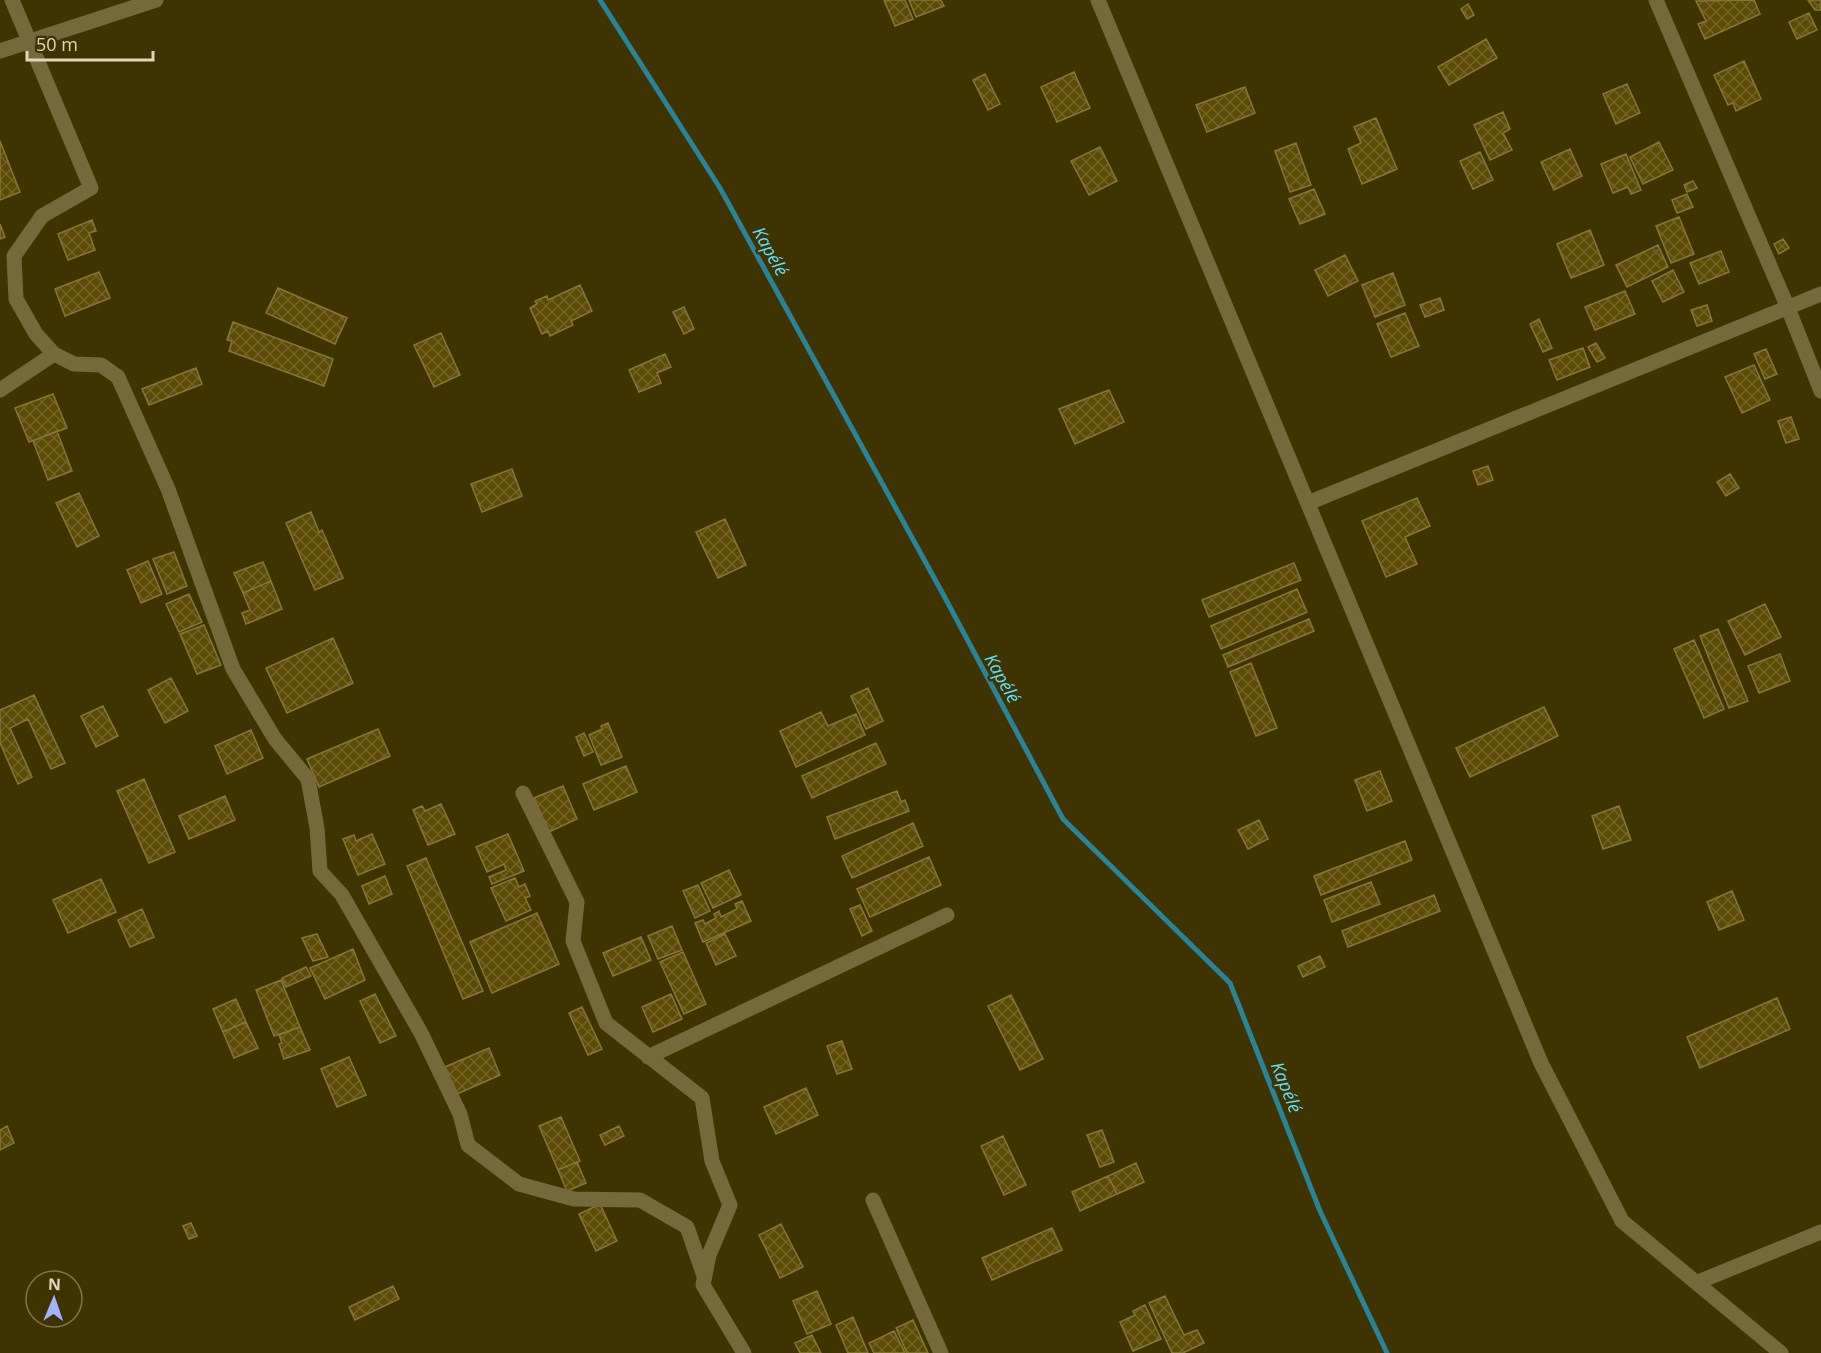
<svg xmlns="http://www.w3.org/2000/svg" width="1821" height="1353" viewBox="0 0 1821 1353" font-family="'Open Sans',sans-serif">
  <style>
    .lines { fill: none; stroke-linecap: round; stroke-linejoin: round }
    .stream { stroke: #298497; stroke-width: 5 }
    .building { fill: url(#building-cross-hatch); stroke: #86763a; stroke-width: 1.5 }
    .minor { stroke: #75693b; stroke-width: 15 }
    .labels { text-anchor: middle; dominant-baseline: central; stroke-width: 5; stroke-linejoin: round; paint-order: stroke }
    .water-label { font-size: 18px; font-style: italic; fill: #60dffb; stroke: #3f3401 }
  </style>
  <defs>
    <pattern id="building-cross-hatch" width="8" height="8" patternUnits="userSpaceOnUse" patternTransform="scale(1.5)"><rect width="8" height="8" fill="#5b4b05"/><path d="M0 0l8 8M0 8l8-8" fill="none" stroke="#726427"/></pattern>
  </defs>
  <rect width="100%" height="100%" fill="#3f3401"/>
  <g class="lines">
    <path class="stream" d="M600 0 720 188 943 594 1063 819 1230 983 1320 1211 1387 1353"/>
  </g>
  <path class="building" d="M884 0H905L913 19 895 26Z
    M909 0H941L944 6 916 17Z
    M1754 0 1760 14 1705 39 1698 24 1706 21 1696 1Z
    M1808 0H1821V10H1815Z
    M1468 4 1474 15 1467 19 1461 9Z
    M1809 13 1817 30 1797 39 1789 22Z
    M1486 39 1497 58 1449 85 1438 67Z
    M1744 61 1761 99 1736 111 1733 103 1728 105 1714 75Z
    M1074 72 1090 108 1057 122 1041 87Z
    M985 74 1000 104 988 110 973 80Z
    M1627 84 1640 113 1616 124 1603 94Z
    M1245 87 1255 113 1207 132 1196 105Z
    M1503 112 1510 129 1503 133 1512 150 1490 160 1474 125Z
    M1376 118 1397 169 1362 184 1348 149 1361 143 1354 127Z
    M0 141 20 192 0 200Z
    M1659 142 1673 170 1643 184 1630 157Z
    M1296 143 1311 185 1290 192 1275 151Z
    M1100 147 1117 181 1089 195 1071 161Z
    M1570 149 1582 176 1554 190 1541 162Z
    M1480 152 1493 180 1473 189 1460 161Z
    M1626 154 1641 190 1631 194 1628 187 1613 193 1601 164Z
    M1693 181 1697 188 1687 192 1684 185Z
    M1314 189 1325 214 1300 224 1289 199Z
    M1687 194 1693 207 1677 213 1672 200Z
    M1679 217 1694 254 1671 263 1656 226Z
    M92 220 96 231 89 233 95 250 68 260 58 234Z
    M0 224 5 237 0 239Z
    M1590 230 1604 265 1571 278 1557 244Z
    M1783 239 1789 248 1779 254 1774 244Z
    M1658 245 1668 267 1627 287 1616 265Z
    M1721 251 1729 272 1699 284 1690 263Z
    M1345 255 1358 281 1328 296 1315 270Z
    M1673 270 1684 292 1663 302 1652 281Z
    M99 272 110 298 65 316 55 289Z
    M1393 273 1405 305 1375 317 1362 285Z
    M580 285 592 311 571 321 573 325 550 336 548 331 542 334 530 308 537 304 535 301 547 296 548 300Z
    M278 288 347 318 335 344 266 313Z
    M1625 291 1635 314 1595 330 1585 307Z
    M1440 298 1444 310 1425 317 1420 305Z
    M1707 305 1712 321 1697 326 1691 310Z
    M684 307 694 329 684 334 673 312Z
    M1405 313 1419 346 1391 357 1377 324Z
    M1539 319 1552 348 1543 352 1530 324Z
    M233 322 333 359 324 386 229 351 232 341 227 340Z
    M441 333 460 375 434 387 414 345Z
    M1596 343 1605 358 1597 362 1588 347Z
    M1583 348 1590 367 1557 380 1549 360Z
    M1766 349 1777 374 1765 379 1754 354Z
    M665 354 671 367 657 373 661 383 639 392 629 370Z
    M1754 365 1770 400 1742 413 1725 377Z
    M196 368 202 384 149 405 142 389Z
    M1109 390 1124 422 1075 444 1059 409Z
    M53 394 67 428 29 442 15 408Z
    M1791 417 1799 439 1786 443 1778 421Z
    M57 431 72 471 48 480 33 441Z
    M1488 466 1493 480 1478 485 1473 471Z
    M512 469 522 496 482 512 471 484Z
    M1730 474 1739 488 1726 496 1717 482Z
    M79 493 99 536 77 547 56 503Z
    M1417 498 1430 526 1405 537 1417 564 1386 577 1362 521Z
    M311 512 319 532 322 530 343 578 315 590 286 523Z
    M725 519 746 565 718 578 696 532Z
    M174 552 187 586 167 594 153 559Z
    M148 561 162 594 141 603 127 570Z
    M263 562 271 581 243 593 234 573Z
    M1294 563 1301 580 1209 617 1202 600Z
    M271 581 282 609 246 624 242 613 250 610 243 593Z
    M1297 589 1307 612 1221 649 1211 626Z
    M189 594 202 622 179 632 166 604Z
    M1765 604 1781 637 1745 655 1728 621Z
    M1309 619 1314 631 1228 667 1223 655Z
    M204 625 221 665 197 674 180 634Z
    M1718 629 1748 701 1729 708 1700 636Z
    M333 638 353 683 287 713 266 668Z
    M1694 640 1724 709 1704 718 1674 649Z
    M1780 654 1790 681 1759 693 1748 666Z
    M1251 663 1277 728 1256 736 1230 672Z
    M171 678 188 711 165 723 148 690Z
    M868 688 883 721 866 729 851 696Z
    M34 695 65 763 51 769 28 719 10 728 32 777 18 784 0 743V710Z
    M103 706 118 736 96 747 81 716Z
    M1544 707 1558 736 1470 777 1456 748Z
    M821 712 828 726 856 714 865 735 796 767 780 731Z
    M608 723 622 757 601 765 589 735 602 729 601 726Z
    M378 729 390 756 319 787 307 759Z
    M251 730 263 758 227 774 215 746Z
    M584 733 593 752 584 756 576 737Z
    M876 743 886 764 812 798 802 776Z
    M626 766 637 792 594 810 583 784Z
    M1380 771 1392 801 1367 811 1355 780Z
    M144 779 175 852 149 863 117 791Z
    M563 786 577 819 549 832 534 798Z
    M897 791 901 802 905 800 909 811 835 839 827 817Z
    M225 796 235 820 189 839 179 816Z
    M441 804 455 834 428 845 413 810 422 806 425 811Z
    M1619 806 1631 840 1603 849 1592 816Z
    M1259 820 1268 839 1248 849 1238 830Z
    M913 823 923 846 852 878 842 856Z
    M372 834 385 864 358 875 343 839 354 835 356 841Z
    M508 834 524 871 492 884 489 877 506 870 504 864 487 872 476 847Z
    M1405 841 1412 860 1321 895 1314 876Z
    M929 857 941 885 870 917 857 889Z
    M426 858 483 991 463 999 407 866Z
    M729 870 741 895 713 908 701 883Z
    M385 876 392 894 369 904 362 886Z
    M515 878 519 887 525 884 530 896 525 898 531 910 506 921 491 888Z
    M101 879 116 912 68 933 53 900Z
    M1371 882 1380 904 1332 922 1324 900Z
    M698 885 710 911 695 918 683 891Z
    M1732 891 1744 920 1719 930 1707 902Z
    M1434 895 1440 911 1348 947 1342 931Z
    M742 901 751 921 703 942 695 923 703 920 705 924 716 918 714 914 719 911 721 917 737 909 735 904Z
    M860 905 872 931 862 936 850 909Z
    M142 909 154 937 130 947 118 920Z
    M537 913 559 964 492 993 470 942Z
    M672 926 682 950 658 959 648 936Z
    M317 934 328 957 313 961 302 938Z
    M725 934 736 956 716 965 706 943Z
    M641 937 651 960 613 976 603 953Z
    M353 949 365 980 325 999 310 968Z
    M683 952 706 1004 684 1014 660 962Z
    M1320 956 1325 967 1303 977 1298 966Z
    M306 967 311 976 286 987 282 978Z
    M281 980 300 1027 274 1036 256 990Z
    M375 994 396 1036 380 1043 360 1001Z
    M671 994 682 1019 653 1032 642 1007Z
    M1011 995 1043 1059 1020 1070 988 1006Z
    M1777 998 1790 1029 1700 1068 1687 1037Z
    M236 999 246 1022 223 1032 213 1009Z
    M582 1007 602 1049 588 1055 569 1013Z
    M246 1022 258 1048 234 1058 223 1032Z
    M300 1027 310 1050 284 1059 279 1044 282 1043 279 1035Z
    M842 1041 852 1069 837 1074 827 1046Z
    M489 1048 500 1075 457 1094 445 1067Z
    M349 1057 366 1095 337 1107 321 1069Z
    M806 1088 818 1115 776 1134 764 1107Z
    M561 1117 580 1161 558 1170 539 1126Z
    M7 1126 14 1143 0 1150V1130Z
    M619 1126 624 1136 605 1145 600 1135Z
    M1102 1130 1114 1162 1100 1167 1087 1135Z
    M1003 1136 1026 1185 1004 1195 981 1146Z
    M577 1162 586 1183 567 1191 558 1170Z
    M1136 1163 1144 1182 1117 1194 1108 1176Z
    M1108 1176 1117 1194 1080 1211 1072 1192Z
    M600 1204 617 1241 596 1251 579 1214Z
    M191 1223 197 1236 189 1239 183 1226Z
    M781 1224 803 1267 780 1278 759 1235Z
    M1052 1228 1062 1250 992 1280 982 1258Z
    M393 1286 399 1299 355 1320 349 1307Z
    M817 1291 831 1324 807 1334 793 1301Z
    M1165 1296 1184 1335 1197 1330 1204 1343 1183 1353H1172L1149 1303Z
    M1145 1305 1161 1339 1133 1351 1120 1322 1135 1315 1133 1311Z
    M853 1317 868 1353H848L836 1325Z
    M913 1320 928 1353H907L896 1328Z
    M894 1331 905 1353H874L869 1343Z
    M812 1335 821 1353H800L795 1343Z"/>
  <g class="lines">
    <path class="minor" d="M12 0 91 188 42 216 14 256 16 299 36 334 54 354 74 364 101 365 118 377 168 489 233 669 275 739 308 779 317 828 320 871 342 895 421 1033 460 1114 468 1145 519 1184 574 1199 640 1200 687 1227 704 1276
      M1098 0 1541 1063 1622 1221 1781 1353
      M1656 0 1788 308 1821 391
      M0 51 156 0
      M0 390 54 354
      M1308 503 1821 294
      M523 793 577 902 573 941 606 1023 702 1098 712 1161 730 1205 709 1255 703 1285 744 1353
      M648 1057 947 915
      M873 1200 941 1353
      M1698 1282 1821 1232"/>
  </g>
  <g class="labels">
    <g class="water-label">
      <text transform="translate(771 251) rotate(61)">Kapélé</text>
      <text transform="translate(1003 678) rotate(61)">Kapélé</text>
      <text transform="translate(1287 1087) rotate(68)">Kapélé</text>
    </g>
  </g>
  <g transform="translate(54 1299) rotate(2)"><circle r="28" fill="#3f3401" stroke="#7f754b" stroke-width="1.5"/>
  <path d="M0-4.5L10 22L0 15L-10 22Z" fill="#a3b2fd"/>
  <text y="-9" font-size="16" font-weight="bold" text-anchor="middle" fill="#dfd7b9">N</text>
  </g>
  <path d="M27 51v9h126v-9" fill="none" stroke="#dfd7b9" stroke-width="3"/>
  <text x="36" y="51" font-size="18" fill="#dfd7b9" stroke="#3f3401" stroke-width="4.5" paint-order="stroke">50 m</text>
</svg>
